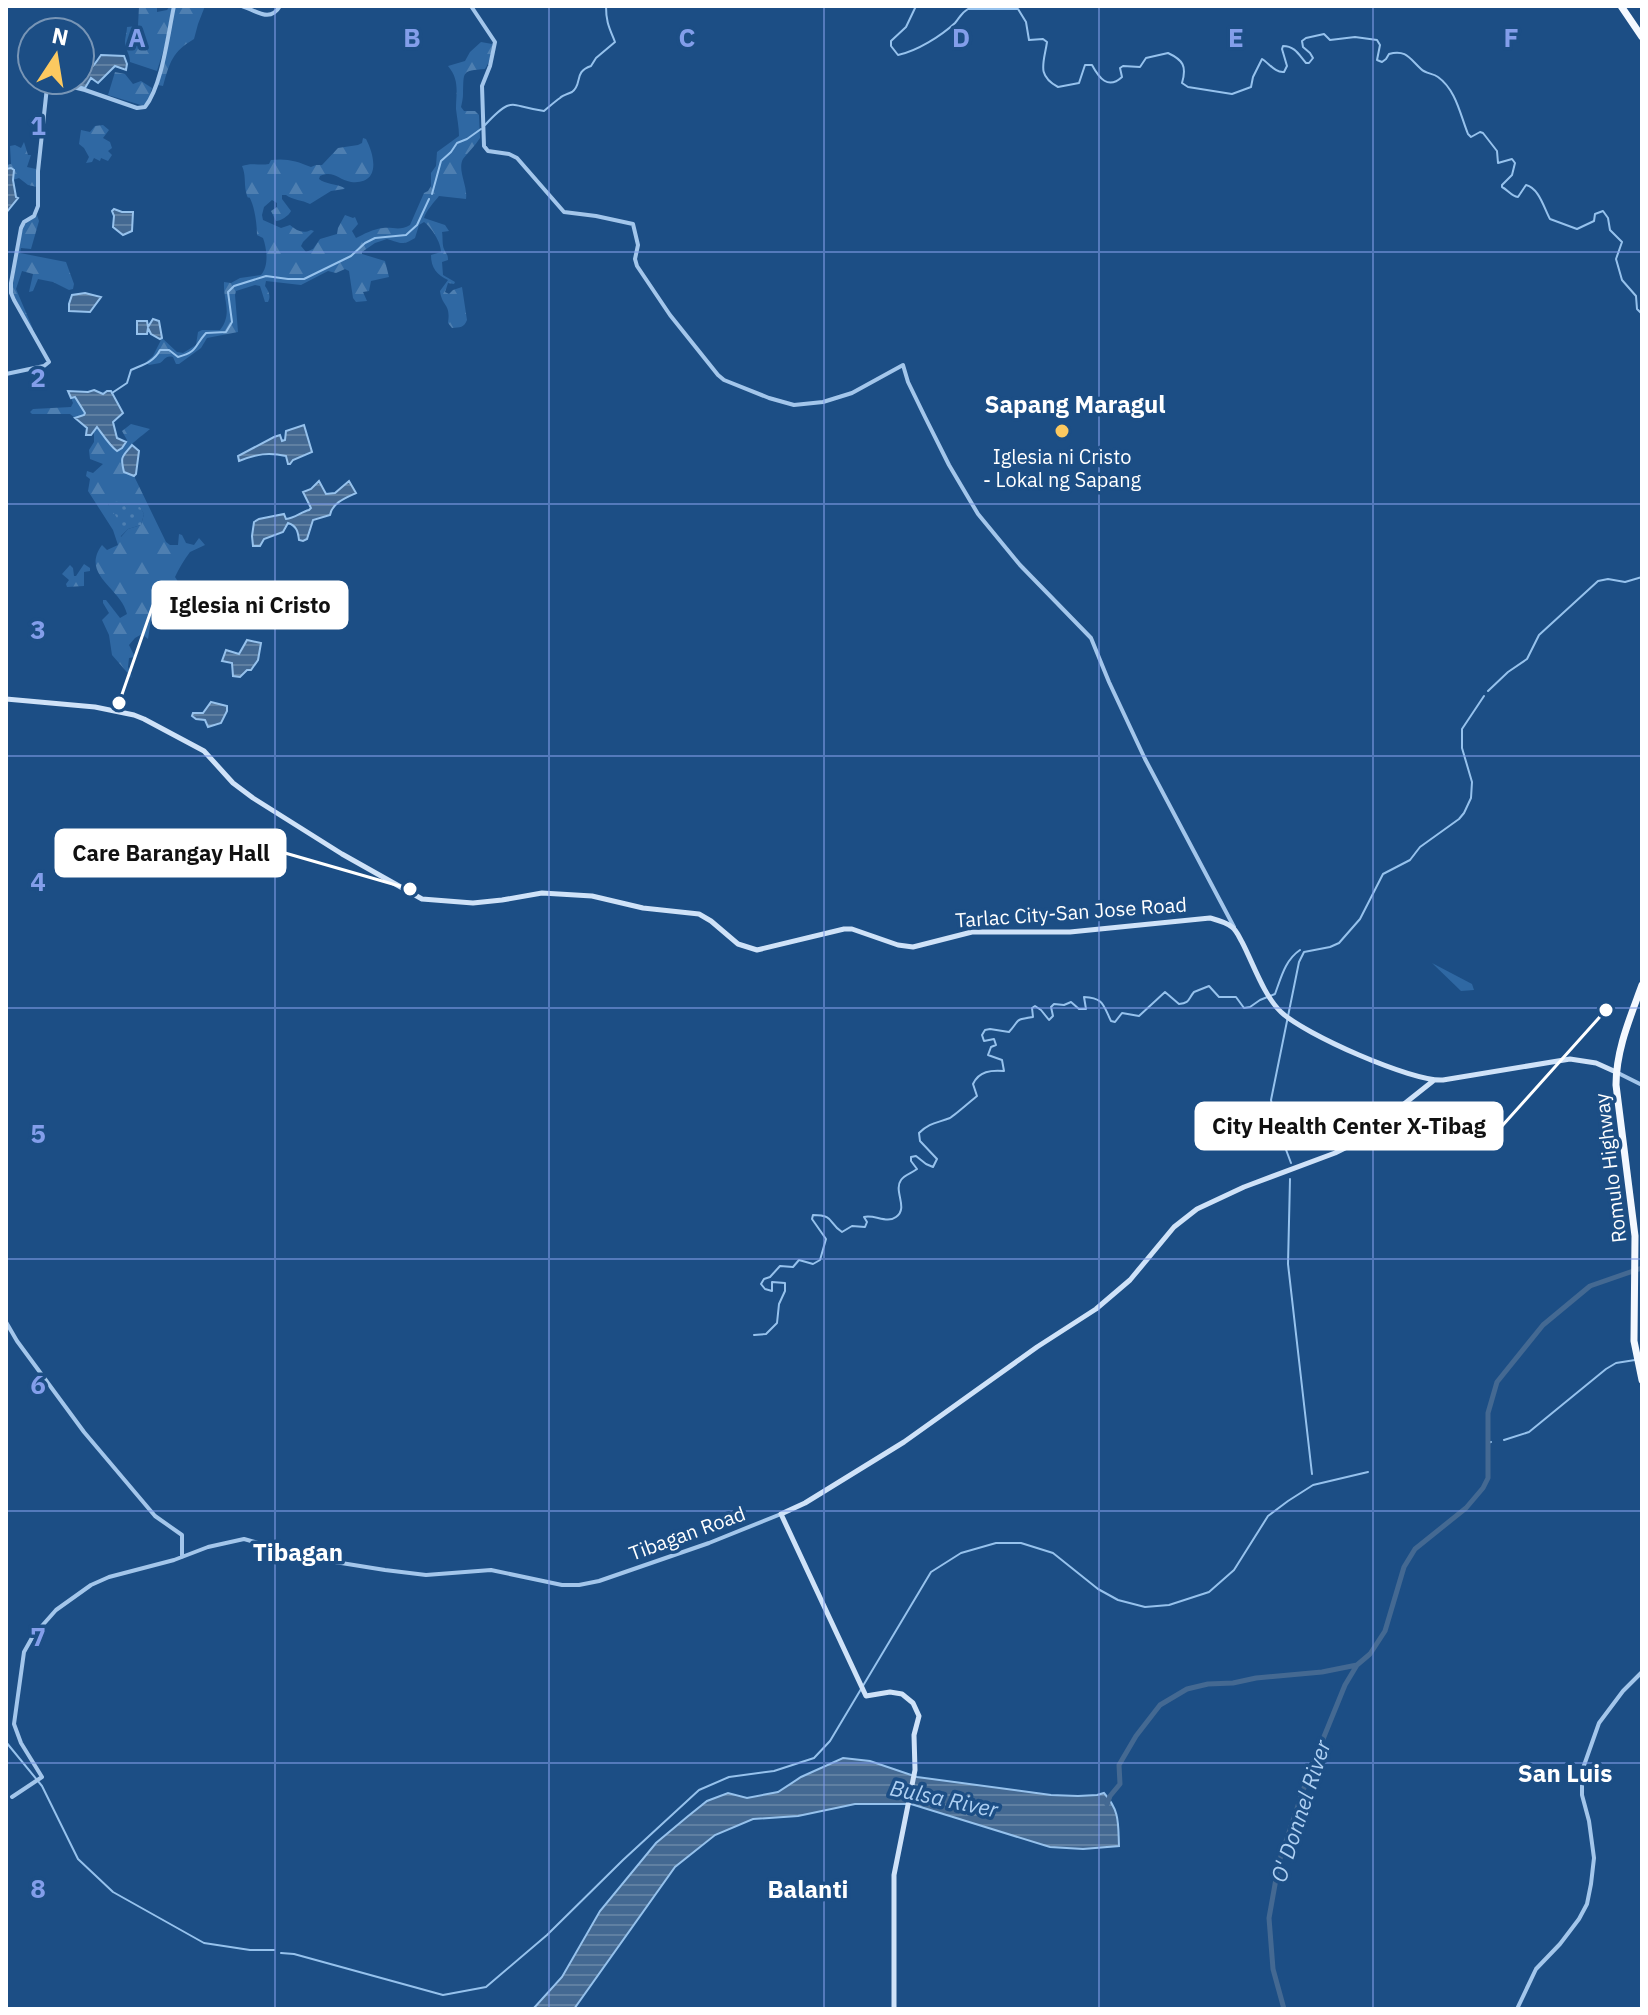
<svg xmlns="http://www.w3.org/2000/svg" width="1648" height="2015" viewBox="0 0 1648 2015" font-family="'IBM Plex Sans',sans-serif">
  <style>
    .grass { fill: url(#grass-dots) }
    .forest { fill: url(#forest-firs); fill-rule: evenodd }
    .green { fill: #2f68a3 }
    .water { fill: url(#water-rules); stroke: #96c2ed; stroke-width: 2 }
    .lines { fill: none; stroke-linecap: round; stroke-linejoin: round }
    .stream { stroke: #96c2ed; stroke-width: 2 }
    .river { stroke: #446992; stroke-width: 5 }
    .tertiary { stroke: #a3c6eb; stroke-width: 4 }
    .secondary { stroke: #cfe2f8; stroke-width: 5 }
    .trunk { stroke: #f3f8ff; stroke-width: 7 }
    .grid { fill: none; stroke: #839eea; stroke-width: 2; stroke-opacity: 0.55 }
    .poi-dot { fill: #fcc960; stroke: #1c4e85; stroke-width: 3 }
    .labels { text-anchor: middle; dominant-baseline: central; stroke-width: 7; stroke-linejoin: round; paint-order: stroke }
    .poi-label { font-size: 20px; fill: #fff; stroke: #1c4e85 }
    .street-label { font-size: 20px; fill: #fff; stroke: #1c4e85 }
    .water-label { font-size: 22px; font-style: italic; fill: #aed0f3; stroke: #1c4e85 }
    .quarter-label { font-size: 24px; font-weight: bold; fill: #fff; stroke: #1c4e85 }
    .grid-label { font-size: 26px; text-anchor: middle; font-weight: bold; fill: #839eea; stroke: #1c4e85; stroke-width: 7; stroke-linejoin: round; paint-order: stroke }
    .leader { fill: none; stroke: #fff; stroke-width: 3 }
    .callout-dot { fill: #fff; stroke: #1c4e85; stroke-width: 3 }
    .callout { fill: #fff; stroke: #fff; stroke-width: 3 }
    .callout-label { font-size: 22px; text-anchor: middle; font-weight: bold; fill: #111 }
  </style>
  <defs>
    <pattern id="grass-dots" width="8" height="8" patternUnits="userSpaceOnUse" patternTransform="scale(2)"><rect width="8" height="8" fill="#2f68a3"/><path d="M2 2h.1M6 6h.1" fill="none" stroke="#4e7fb1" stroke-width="1.8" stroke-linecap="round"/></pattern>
    <pattern id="forest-firs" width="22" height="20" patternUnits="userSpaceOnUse" patternTransform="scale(2)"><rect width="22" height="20" fill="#2f68a3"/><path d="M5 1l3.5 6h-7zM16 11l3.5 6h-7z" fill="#4e7fb1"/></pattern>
    <pattern id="water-rules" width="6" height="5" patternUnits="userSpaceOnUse" patternTransform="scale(2)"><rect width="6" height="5" fill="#446992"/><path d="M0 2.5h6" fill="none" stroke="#6080a2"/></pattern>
  </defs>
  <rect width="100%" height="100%" fill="#1c4e85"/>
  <path class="grass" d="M122 499 140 506 144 514 141 525 128 529 120 537 108 503Z"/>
  <path class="forest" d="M139 6H157V12L167 10 170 6H172L165 45 157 71 130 62C130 54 125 49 125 42 125 37 127 32 127 27L138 26Z
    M175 6H205L198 24 194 39C172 52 170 62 163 86L158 85Z
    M481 42 492 44C492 53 490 61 485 69 461 71 464 71 463 94 463 98 462 103 461 107L464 111H475L479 115 480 138C475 146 468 152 463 159 457 170 468 186 466 199L439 196C434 202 426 211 424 218L445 225 449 231 442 232C443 237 442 245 444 249 446 254 448 254 448 260L442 262 443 275 455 282 454 284 448 283 445 292 449 294 453 290 462 287 467 320C464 328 460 327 452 328L448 323C451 303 442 307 440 291L448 280C437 275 431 268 431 255L441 252C441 242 431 227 424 222L419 225 415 238C402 246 401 243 387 239L375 243 362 252V254L385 261 389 277 371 281 369 291 363 292 367 301 356 302 353 298 349 271 345 269 336 273 328 271 301 285 266 281 265 286C269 292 271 296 268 302H265L260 286 255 285 236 291 235 295 238 332 207 338 201 348 179 364H176L173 357C165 355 165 360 160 363L149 365 146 362 153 356 162 338 177 352 183 353 196 345 198 332 202 330H220C233 313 223 301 224 282L231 283 240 278 261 275C269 266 267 249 263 238L257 235C257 225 255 211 252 203 248 191 249 204 246 192 244 182 246 175 242 166 253 162 258 166 269 164L271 160C286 158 297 161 311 167L316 165H322L338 148 358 145 362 143 363 138 366 139C375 156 381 185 351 182 338 180 334 170 320 176L319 179C325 184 337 184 345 188L344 189 331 191 310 204C302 200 293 200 286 195H282V199L291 211C289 216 280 221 276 221L271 211 277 207V203L272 200 264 207 262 215 263 220 281 228 290 225C297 231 303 234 311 230L314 231 303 242 301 246 306 252 313 249 320 239 337 234 338 228 345 215 353 218 355 217 358 224 352 231 356 238C364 234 373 229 383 228 394 227 400 231 410 225L424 193 428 191 431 186V173L436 166 437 152 459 136C459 127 457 118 456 109 456 93 460 80 448 66L465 61 470 52Z
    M115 72 125 74 133 84 141 81 152 88 148 102 144 106 108 95Z
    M103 125 109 130 103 138 110 142 112 148 108 151 112 155 108 161 101 158 100 161 94 158 92 162 86 163 89 157 84 148 79 144 81 130 90 132 95 126Z
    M24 142 28 155H31L27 167 36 169 37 187 28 185 19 178 13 180 11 168 6 169V165L11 164 10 146 15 145 21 148Z
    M37 215 39 221 31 249 21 248 20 253 66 262 74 284 73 289 69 290 53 282 38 279 33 291 29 292 33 274 22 271 16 289 33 329 31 330 12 292 19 243 24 225Z
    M75 397 85 413 84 415 75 418 70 414H32L30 412 33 409 71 407 73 403 71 398Z
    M131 424 150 429C135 442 117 451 124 472L134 476 166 542 170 545H178L179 534 182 535 186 543 194 545 199 538 205 545 190 552C184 560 179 568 175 577L184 591 166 588 160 590 158 599 154 600 148 639 142 634 135 638 129 645 135 657 129 658 128 667 132 678 112 655 109 635 102 620 109 613 103 603V600H106L120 618 127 614C121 588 80 575 102 545L107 550 118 545 113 530 88 491 90 479 86 476 87 471 93 473 103 464 90 459 89 450 94 442V428L96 427 110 443 112 447 122 448 127 440 122 431ZM122 500 127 510 140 507 144 514 141 525 128 529 121 537 118 529 119 521 108 504Z
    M84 564 90 568V571L84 572V586L67 587 66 584 69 580 62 574 70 565 73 568 74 576H76Z"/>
  <path class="green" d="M1432 963 1472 984 1474 990 1461 991Z"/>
  <path class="water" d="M101 55 124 56 127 64 126 70 115 66 98 83 91 78 85 88 75 85 76 80H80V72C93 68 93 67 101 55Z
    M11 168 14 170 13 180 16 197 18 198 6 213V169Z
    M114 209 122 212H133L132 231 123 235 113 227 114 216 112 211Z
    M85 293 101 297 90 312 69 311V304L72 295Z
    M153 319 159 321 162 338 160 339 151 334 148 328 147 334H137V321H147L148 327Z
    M94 390 103 394 107 391H111L123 413 113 422 117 438 126 442 122 448 117 451C110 446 103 435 97 427L91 435H86L87 428 75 418 84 415 85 413 75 397 71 398 68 391 88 392Z
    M304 425 312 452 293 460 290 464H288L286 456C268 452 257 454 239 461L238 456 274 437 280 435 282 441 285 440 286 431Z
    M132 445 139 451 136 474 134 476 124 472C120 456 122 457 132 445Z
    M319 481 326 494 335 493 349 481 356 493C345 498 332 503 330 515L313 520 307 539 303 541 299 540C298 532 297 526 288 523L283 532 264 539 260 546H253L252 536 254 522 259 519 284 514 286 519C295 518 301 512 309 510L311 508 303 492 311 489Z
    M247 640 261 643 258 660 251 670H247L240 677 233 676 232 663 222 661 226 650 239 654Z
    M211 702 227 706V711L221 723 208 727 205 720 196 719 192 716 193 713H203Z
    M843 1758 870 1761 917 1777 1051 1795 1078 1796 1097 1795 1104 1793C1120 1811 1118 1823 1119 1846L1083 1849 1050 1847 911 1804H855L798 1816 753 1819 715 1835 675 1867 574 2009H533L562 1977 600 1911 656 1843 687 1817 707 1801 728 1793 747 1798 778 1792 801 1777Z"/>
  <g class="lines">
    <path class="stream" d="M916 6 906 27 891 41V46L898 55C917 51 941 36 955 23 960 17 961 13 968 9H1018L1026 22 1029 40 1043 39 1047 42C1044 63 1036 75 1058 87L1079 83 1085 65H1092C1099 78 1108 90 1122 77L1120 68 1123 66 1140 67 1146 58 1168 53C1183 60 1187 66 1182 83L1188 87 1232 94 1251 87 1253 77 1262 59C1269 63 1275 73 1284 72L1287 66 1282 49 1283 46C1295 46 1299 55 1306 63H1309L1313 58 1310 53 1303 47 1302 41 1306 38 1324 34 1330 40 1355 37 1377 40 1380 45 1377 60 1382 62 1386 59 1389 54C1406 49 1410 59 1421 69 1426 74 1433 73 1438 77 1456 90 1460 114 1468 134L1471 137 1480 132 1483 133 1497 151 1498 163 1512 159 1515 163 1512 175 1502 185V187C1508 190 1511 196 1518 197L1526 185C1539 188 1544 208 1550 219L1577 229 1594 221 1595 214 1603 211 1608 218 1610 230 1622 242 1616 259 1622 280 1636 296 1637 309 1642 314
      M485 125C513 95 509 106 544 111 549 107 554 102 560 98 563 95 568 94 572 92 583 84 573 72 591 66L596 58 615 42C609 27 606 22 606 6
      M432 194 441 161 451 152 457 143 467 139 481 129
      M112 393 127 383 131 370C142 365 154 362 160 350H169L178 357C198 352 194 346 206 333L226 332 232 322 228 292 234 286 266 276 288 279H304L351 256 365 243 375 238 406 235 417 225 429 199
      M1488 691 1508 672 1527 659 1539 635 1598 581 1608 579 1625 582 1642 577
      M1291 1163 1276 1123 1271 1100 1299 962 1304 952 1330 947 1339 943 1360 919 1383 874 1410 860 1420 847 1459 819 1464 813 1471 798 1472 782 1462 748V729L1484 696
      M1290 1179 1288 1264 1312 1474
      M754 1335 766 1334 777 1323 779 1304 785 1291V1283L772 1282V1291L765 1289 761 1284 764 1279 770 1277 780 1266 793 1267 799 1260 813 1264 820 1260 826 1239 812 1219 813 1215C835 1215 828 1223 842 1232L852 1226 865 1227 867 1222 864 1217C874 1214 887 1224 896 1217 909 1208 893 1191 901 1180 904 1175 912 1173 917 1169L911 1161V1157L916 1156 926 1164 933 1167 937 1159 920 1141 919 1133C930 1122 938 1123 950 1118 955 1115 971 1101 977 1096L973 1084C979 1071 991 1070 1004 1071L1002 1060 988 1055 991 1047 996 1045 994 1039 984 1041 982 1035 985 1030 990 1029 1009 1032C1021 1019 1013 1020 1033 1017L1032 1008 1035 1006 1041 1010 1049 1020 1053 1016 1051 1007 1054 1004 1064 1005 1071 1002 1079 1009H1086L1084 997C1104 998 1103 1005 1111 1021L1115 1022 1122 1013 1139 1016 1165 992 1179 1004C1190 1003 1188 999 1194 992L1209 986 1219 997H1236L1244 1008 1250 1007 1260 1000 1275 994C1281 978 1285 960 1300 950
      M1504 1440 1529 1432 1606 1369 1616 1363 1635 1360
      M1487 1443 1491 1442
      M6 1742 42 1786 78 1859 113 1892 204 1943 250 1950H274
      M281 1953 294 1954 443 1995 486 1987 547 1935 623 1860 699 1790 729 1777 774 1771 814 1758 830 1741 931 1572 961 1553 996 1543H1021L1053 1553 1098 1589 1118 1600 1145 1607 1169 1605 1209 1592 1234 1570 1268 1516 1288 1501 1313 1485 1368 1472"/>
    <path class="river" d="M1107 1804 1110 1796 1120 1784 1119 1765 1136 1736 1160 1705 1187 1689 1208 1684 1233 1683 1256 1678 1322 1672 1357 1665
      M1284 2009 1273 1969 1269 1918 1279 1862 1308 1776 1345 1685 1357 1665 1370 1654 1385 1631 1404 1567 1415 1549 1466 1508 1483 1488 1488 1478V1413L1497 1382 1543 1325 1590 1286 1642 1268"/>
    <path class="tertiary" d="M242 6C257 11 270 23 280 6
      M471 6 495 42 490 66 482 86 484 146 488 151 509 154 517 158 564 212 596 216 633 224 638 245 635 259 637 266 670 315 718 375 724 380 769 398 794 405 823 402 852 393 903 365 908 382 925 417 949 465 978 514 1020 565 1091 638 1109 682 1145 759 1234 927
      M6 374 44 366 49 362 14 300 11 293V283L21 228 24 222 34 216 38 206V171L47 87 53 82 85 90 137 108 145 107C162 86 168 34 174 6
      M1618 1073 1642 1085
      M6 1322 17 1341 84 1432 155 1516 182 1535V1557
      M12 1797 42 1777 21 1743 14 1724 24 1652 33 1636 56 1610 91 1585 109 1577 174 1560 208 1547 244 1539 310 1558 385 1570 426 1575 491 1570 562 1585H579L599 1581 709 1543 781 1514
      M1517 2009 1536 1969 1560 1944 1579 1919 1587 1904 1591 1884 1594 1858 1589 1821 1582 1795V1771L1599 1723 1623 1691 1642 1672"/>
    <path class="secondary" d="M6 699 95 707 134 715 144 719 204 751 233 783 253 798 342 854 422 899 473 903 502 900 542 893 592 896 643 908 699 914 711 921 738 944 757 950 844 929H852L898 945 913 947 972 932H1070L1210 918C1217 920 1226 922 1232 927 1237 931 1239 937 1242 942 1253 963 1264 996 1281 1012 1304 1034 1412 1082 1443 1080L1570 1059 1596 1063 1616 1072
      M894 2009V1875L915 1770 914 1735 919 1716 913 1703 902 1694 890 1692 866 1696 781 1514 805 1503 904 1442 1037 1347 1096 1309 1130 1280 1174 1227 1197 1209 1244 1187 1335 1153 1355 1143 1433 1081"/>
    <path class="trunk" d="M1621 6 1642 37
      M1642 985C1630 1018 1616 1050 1616 1085L1635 1236 1634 1341 1642 1380"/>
  </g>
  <path class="grid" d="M275 6V2009M549 6V2009M824 6V2009M1099 6V2009M1373 6V2009M6 252H1642M6 504H1642M6 756H1642M6 1008H1642M6 1259H1642M6 1511H1642M6 1763H1642"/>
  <circle class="poi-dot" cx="1062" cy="431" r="8"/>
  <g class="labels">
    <g class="poi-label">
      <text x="1062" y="456">Iglesia ni Cristo<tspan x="1062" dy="23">- Lokal ng Sapang</tspan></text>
    </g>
    <g class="street-label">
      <text transform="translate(1071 912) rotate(-4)">Tarlac City-San Jose Road</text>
      <text transform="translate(1610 1168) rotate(-97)">Romulo Highway</text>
      <text transform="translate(687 1533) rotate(-20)">Tibagan Road</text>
    </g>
    <g class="water-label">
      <text transform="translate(944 1798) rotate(12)">Bulsa River</text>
      <text transform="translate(1300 1811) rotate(-72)">O' Donnel River</text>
    </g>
    <g class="quarter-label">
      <text x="1075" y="404">Sapang Maragul</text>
      <text x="298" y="1552">Tibagan</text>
      <text x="1565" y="1773">San Luis</text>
      <text x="808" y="1889">Balanti</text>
    </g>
  </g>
  <g class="grid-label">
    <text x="137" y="47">A</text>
    <text x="412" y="47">B</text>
    <text x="687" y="47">C</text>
    <text x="961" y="47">D</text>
    <text x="1236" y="47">E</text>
    <text x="1511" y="47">F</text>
    <text x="38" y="135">1</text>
    <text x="38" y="387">2</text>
    <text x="38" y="639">3</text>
    <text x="38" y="891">4</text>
    <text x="38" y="1143">5</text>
    <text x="38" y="1394">6</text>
    <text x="38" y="1646">7</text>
    <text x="38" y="1898">8</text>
  </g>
  <path class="leader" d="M119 703L153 605M410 889L285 853M1606 1010L1502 1126"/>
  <g class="callout-dot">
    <circle cx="119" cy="703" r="8"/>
    <circle cx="410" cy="889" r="8"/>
    <circle cx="1606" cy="1010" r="8"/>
  </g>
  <g class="callout">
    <rect x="153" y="582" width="194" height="46" rx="8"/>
    <rect x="56" y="830" width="229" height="46" rx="8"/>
    <rect x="1196" y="1103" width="306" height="46" rx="8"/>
  </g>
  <g class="callout-label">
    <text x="250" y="613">Iglesia ni Cristo</text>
    <text x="171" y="861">Care Barangay Hall</text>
    <text x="1349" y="1134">City Health Center X-Tibag</text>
  </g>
  <rect width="1648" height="2015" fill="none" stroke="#ffffff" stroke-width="16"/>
  <g transform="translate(56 56) rotate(12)"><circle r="38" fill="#1c4e85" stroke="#7795b6" stroke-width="2"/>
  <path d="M0-6L14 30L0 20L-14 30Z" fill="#fcc960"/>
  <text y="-12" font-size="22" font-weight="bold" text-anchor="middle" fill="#ffffff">N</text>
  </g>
</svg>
